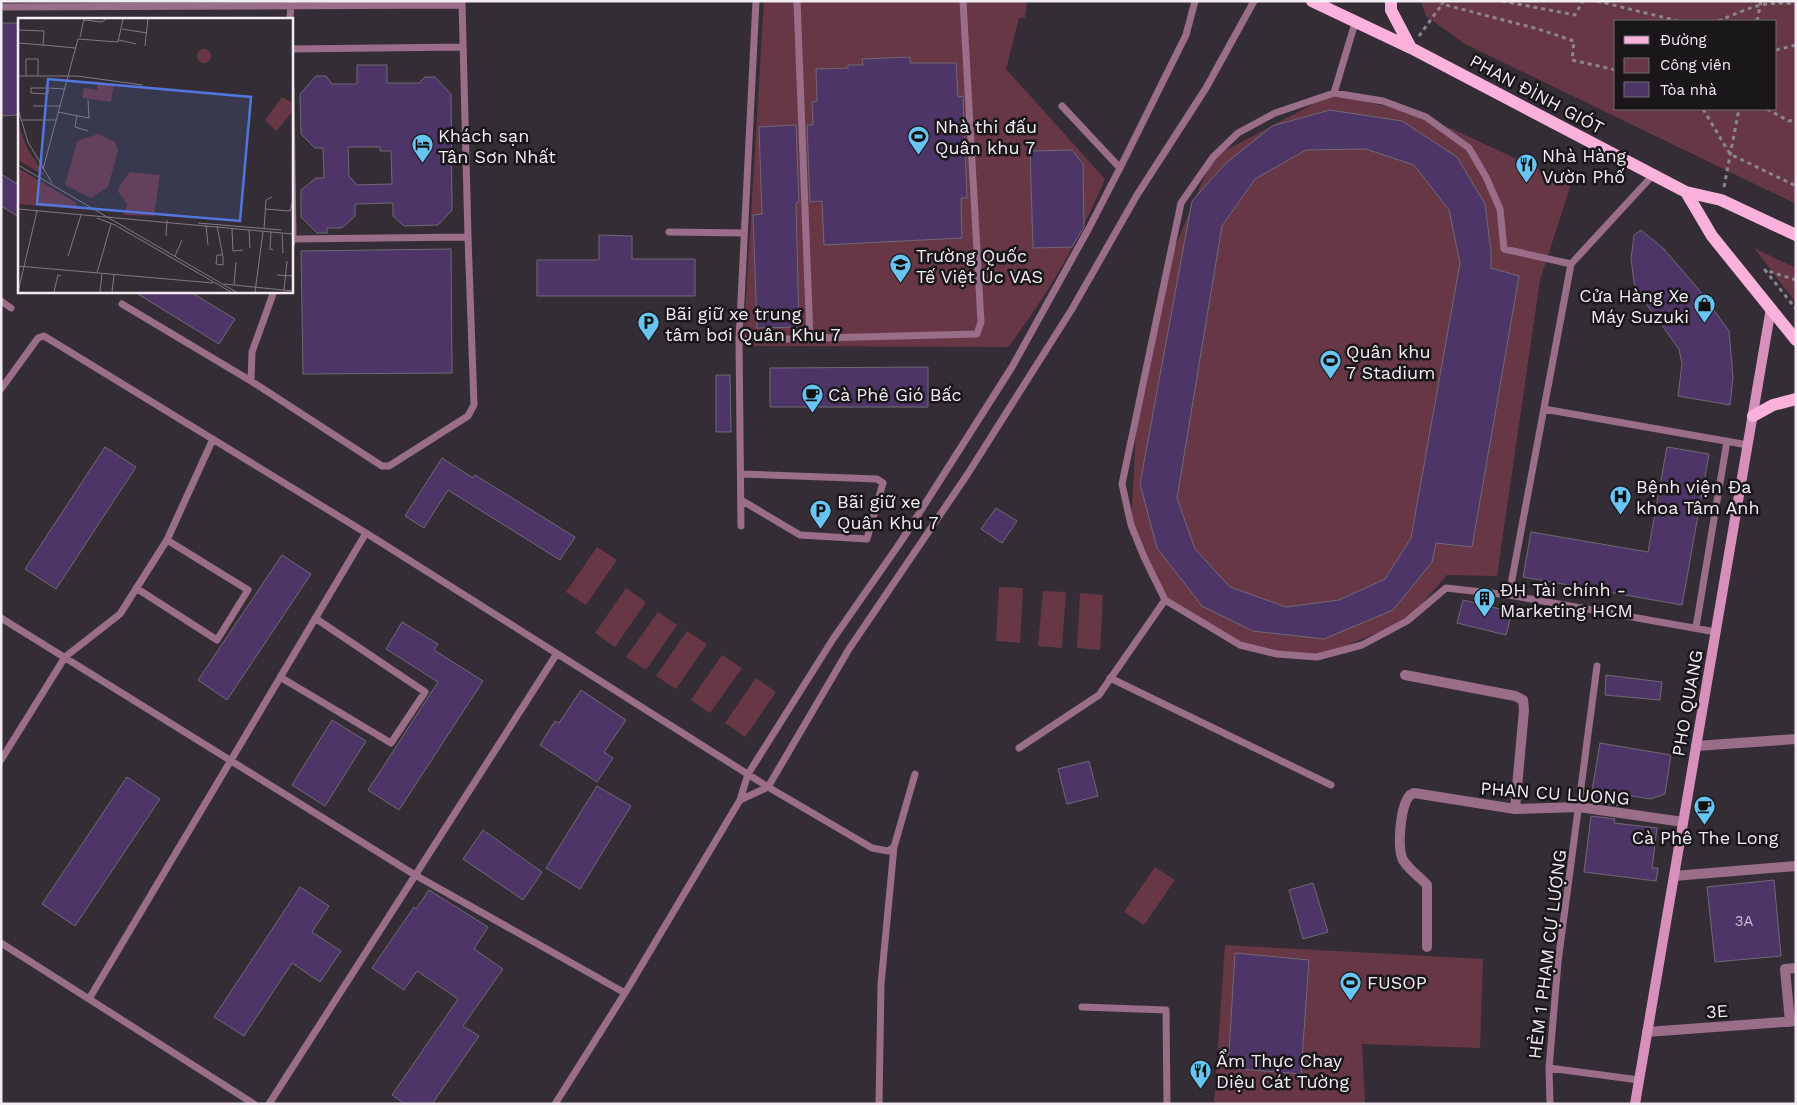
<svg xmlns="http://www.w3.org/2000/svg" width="1797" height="1105" viewBox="0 0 1797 1105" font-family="'Work Sans',sans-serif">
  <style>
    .green { fill: #673745; fill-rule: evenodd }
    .building { fill: #4e3567; stroke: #6e6a74; fill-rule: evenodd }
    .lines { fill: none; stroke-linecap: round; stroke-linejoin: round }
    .path { stroke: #8b858c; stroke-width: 3; stroke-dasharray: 4 4; stroke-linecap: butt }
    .lane { stroke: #9a6e88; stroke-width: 7 }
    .street { stroke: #9a6e88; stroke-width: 10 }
    .secondary { stroke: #d690ba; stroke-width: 10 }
    .primary { stroke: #fab1dc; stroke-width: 12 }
    .labels { text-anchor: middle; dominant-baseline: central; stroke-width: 5; stroke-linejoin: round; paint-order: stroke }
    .number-label { font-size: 15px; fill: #c9bfcf }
    .street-label { font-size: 18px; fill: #f2edf2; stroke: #1a171a }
    .poi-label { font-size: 18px; fill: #f2edf2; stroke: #1a171a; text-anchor: start }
    .inset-road { fill: none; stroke: #807a81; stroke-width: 1 }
    .view { fill: #5276de; fill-opacity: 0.15; stroke: #5276de; stroke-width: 2.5 }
    .inset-edge { fill: none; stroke: #f2edf2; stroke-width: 2.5 }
  </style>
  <rect width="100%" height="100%" fill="#342d35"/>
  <path class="green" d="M764 1H1027L1025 18H1019L1006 69 1105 179C1079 240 1048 295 1008 347L743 346Z
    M1421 1H1796V204L1465 44 1426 16ZM1616 21H1776V109H1616Z
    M1334 93 1426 117 1571 184 1540 280 1497 576 1447 575 1407 621 1317 657 1240 645 1165 600 1131 525 1137 410 1168 264 1189 213 1192 201 1197 194 1213 157Z
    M1754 248 1796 268V303Z
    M597 547 617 560 586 605 566 592Z
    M999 587 1023 588 1020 643 996 641Z
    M626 588 646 602 615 647 595 633Z
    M1043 591 1066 592 1062 648 1038 646Z
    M1080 593 1103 595 1100 650 1077 648Z
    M658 612 677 625 646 670 626 657Z
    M687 631 707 644 676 689 656 676Z
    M722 655 742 668 710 713 691 700Z
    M756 678 776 692 745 737 725 723Z
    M1155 867 1175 880 1144 925 1124 912Z
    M1225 945 1483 959 1480 1048 1362 1044 1365 1104H1214Z"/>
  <path class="building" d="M1 23H19V115L1 116Z
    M910 57V63H956L958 97 963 96 967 198H961L962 238 824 245 822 201 810 202 807 125H813L812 102 817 101 816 69 848 68V65H863L862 59Z
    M357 65H387V83H419L425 77H435L451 94 452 210 438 225 404 226 393 216V203L355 204V216L342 228H327V233H317L301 217V190L316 178H324L323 148H315L301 134 300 94 316 76H326L332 84H357ZM348 147H380V151H391L392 184 357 185 349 176Z
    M1330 110 1402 121 1457 157 1485 204 1491 252V268L1519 276 1472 547 1436 543 1432 562 1393 610 1324 639 1253 631 1202 606 1157 548 1140 484 1192 201 1225 164 1272 126ZM1366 149 1414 165 1449 210 1460 263 1411 538 1385 579 1339 600 1286 607 1230 587 1195 549 1177 498 1222 226 1255 179 1306 150Z
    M796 125 799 202 796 203 799 327 757 328 753 215 762 214 759 127Z
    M1072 150 1083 164 1084 227 1072 247 1033 248 1030 151Z
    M1 174 19 185V217L1 206Z
    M1641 230 1664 249 1700 291 1729 331 1733 377 1730 405 1678 396 1682 364 1679 349 1639 294 1634 283 1631 258 1633 244 1634 235Z
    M599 235 632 236V259H695V296H537V260H599Z
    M451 249 452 373 303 374 301 251Z
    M133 291H189L235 319 219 344Z
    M928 367V407H770V368Z
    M716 375H730L731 432H716Z
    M105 447 136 467 56 589 25 569Z
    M1667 447 1709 454 1682 605 1523 577 1531 532 1648 552Z
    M442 458 473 478 475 475 575 537 560 560 448 490 424 528 405 516Z
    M996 508 1017 521 1002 543 981 529Z
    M282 555 311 574 227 700 198 680Z
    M1463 600 1512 612 1506 635 1457 623Z
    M402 622 438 644 434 650 483 681 399 810 368 790 438 682 386 649Z
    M1606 675 1662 682 1660 700 1605 695Z
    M581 690 626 720 604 752 613 758 597 782 540 745 555 721 559 723Z
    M332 720 366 741 325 806 292 785Z
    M1600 743 1671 755 1665 794 1651 799 1619 794 1617 806 1593 802 1594 797H1591Z
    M1089 761 1098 796 1067 804 1058 769Z
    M127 777 160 799 75 926 42 904Z
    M597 786 631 806 580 889 546 868Z
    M1591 816 1615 819 1614 823 1657 828 1652 868H1658L1656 881 1584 872Z
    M483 830 542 872 523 900 463 859Z
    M1774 880 1781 956 1715 962 1707 887Z
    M1313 883 1328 932 1303 939 1289 890Z
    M300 887 329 906 312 932 341 951 320 982 292 963 244 1036 214 1017Z
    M429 890 488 927 474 949 503 969 463 1026 479 1036 432 1104H405L392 1095 458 999 417 971 404 990 372 968 414 907 416 909Z
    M1235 953 1309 960 1301 1074 1228 1068Z"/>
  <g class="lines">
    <path class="path" d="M1444 1 1442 4 1538 29 1574 41 1572 60 1616 70
      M1502 1 1575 15 1583 1
      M1597 1 1678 21
      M1718 21C1748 9 1762 0 1796 4
      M1757 21 1761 1
      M1419 36 1442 4
      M1776 50 1796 45
      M1703 109 1730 154 1796 186
      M1767 109 1789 121 1796 119
      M1724 187 1739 109
      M1796 280 1765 270 1796 309"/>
    <path class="lane" d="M797 1 810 339
      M1 7 462 5
      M290 19 291 2
      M291 49 463 47
      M291 89 293 239 291 245
      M1334 93 1355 23
      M1062 106 1120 168
      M669 232 744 233
      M293 239 468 237 462 2
      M1571 264 1504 249 1500 209 1486 177 1469 148 1426 117 1383 101 1334 93 1275 113 1238 133 1213 157 1181 203 1122 484 1131 525 1144 557 1165 600 1240 645 1277 654 1317 657 1362 645 1407 621 1446 588 1509 595 1716 632
      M1 301 11 308
      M122 304 251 381 382 466H389L468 416 474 405 468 237
      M739 340 977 334 981 322 963 1
      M251 381 252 352 274 291
      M1 389 38 338 44 336 366 533 768 787 872 848 888 851 894 847 915 774
      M1544 409 1748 445
      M741 500 800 535 867 539 883 483 877 479 741 474
      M741 526 739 340 756 1
      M136 588 217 640 248 590 167 540
      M1509 595 1571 264 1653 175
      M1 618 415 875 625 993 740 800 748 774 833 639 902 540 1012 367 1089 228 1120 168 1186 35 1195 1
      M1696 627 1727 441
      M280 677 391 743 425 692 315 618
      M1110 678 1331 785
      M1019 748 1099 695 1165 600
      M1 760 65 657 120 614 167 540 213 439
      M740 800 768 787 849 649 967 475 1072 309 1137 195 1206 88 1254 1
      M1 943 254 1104
      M89 999 366 533
      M1082 1007 1166 1010 1167 1104
      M1549 1068 1639 1080
      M269 1104 556 655
      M555 1104 625 993
      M879 1104 881 984 894 847
      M1550 1104 1549 1068 1558 962 1597 666"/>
    <path class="street" d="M1405 675 1515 696 1523 700 1524 710 1515 809
      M1696 746 1796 739
      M1674 876 1796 866
      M1427 947V885C1419 876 1410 871 1403 860 1397 848 1400 806 1410 795L1414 793 1515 809 1579 807 1683 822
      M1790 1022 1785 969 1796 968
      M1647 1032 1796 1021"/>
    <path class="secondary" d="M1635 1104 1771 308"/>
    <path class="primary" d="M1312 1 1411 48 1686 192 1712 236 1796 340
      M1391 1V10L1411 48
      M1686 192 1721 200 1796 235
      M1753 416 1773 405 1796 399"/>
  </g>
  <defs>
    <symbol id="stadium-pin" viewBox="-11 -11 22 30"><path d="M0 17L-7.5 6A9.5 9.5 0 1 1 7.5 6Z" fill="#68c4f0" stroke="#1a171a"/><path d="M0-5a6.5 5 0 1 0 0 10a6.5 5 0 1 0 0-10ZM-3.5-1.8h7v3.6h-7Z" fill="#111"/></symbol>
    <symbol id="hotel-pin" viewBox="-11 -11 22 30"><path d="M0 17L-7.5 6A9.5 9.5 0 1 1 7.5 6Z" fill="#68c4f0" stroke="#1a171a"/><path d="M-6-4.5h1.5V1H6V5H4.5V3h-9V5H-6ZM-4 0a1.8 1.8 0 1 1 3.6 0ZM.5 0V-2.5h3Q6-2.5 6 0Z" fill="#111"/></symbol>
    <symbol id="restaurant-pin" viewBox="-11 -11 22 30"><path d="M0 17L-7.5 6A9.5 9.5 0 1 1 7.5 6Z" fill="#68c4f0" stroke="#1a171a"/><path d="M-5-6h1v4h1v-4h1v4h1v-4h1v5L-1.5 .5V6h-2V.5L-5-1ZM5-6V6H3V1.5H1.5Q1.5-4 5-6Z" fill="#111"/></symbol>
    <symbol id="school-pin" viewBox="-11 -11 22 30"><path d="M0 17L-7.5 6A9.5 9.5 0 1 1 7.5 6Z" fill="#68c4f0" stroke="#1a171a"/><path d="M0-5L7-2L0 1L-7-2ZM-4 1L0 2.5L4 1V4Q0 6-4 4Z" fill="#111"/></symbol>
    <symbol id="shop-pin" viewBox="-11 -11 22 30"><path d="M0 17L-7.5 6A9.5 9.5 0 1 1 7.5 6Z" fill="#68c4f0" stroke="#1a171a"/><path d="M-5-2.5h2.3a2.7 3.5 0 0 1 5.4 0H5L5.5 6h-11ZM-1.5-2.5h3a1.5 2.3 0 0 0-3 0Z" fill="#111"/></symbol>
    <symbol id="parking-pin" viewBox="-11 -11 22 30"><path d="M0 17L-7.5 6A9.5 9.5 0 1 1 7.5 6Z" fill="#68c4f0" stroke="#1a171a"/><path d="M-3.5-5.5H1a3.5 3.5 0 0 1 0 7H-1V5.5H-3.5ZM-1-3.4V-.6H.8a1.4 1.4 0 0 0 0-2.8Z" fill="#111"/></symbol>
    <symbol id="cafe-pin" viewBox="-11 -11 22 30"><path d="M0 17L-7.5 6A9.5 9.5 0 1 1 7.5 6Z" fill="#68c4f0" stroke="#1a171a"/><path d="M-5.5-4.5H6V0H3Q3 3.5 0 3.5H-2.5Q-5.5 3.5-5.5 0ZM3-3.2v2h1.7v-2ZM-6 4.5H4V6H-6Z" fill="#111"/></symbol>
    <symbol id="hospital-pin" viewBox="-11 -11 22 30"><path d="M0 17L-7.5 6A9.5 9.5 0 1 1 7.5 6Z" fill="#68c4f0" stroke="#1a171a"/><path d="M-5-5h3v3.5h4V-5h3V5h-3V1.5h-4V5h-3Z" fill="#111"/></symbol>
    <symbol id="building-pin" viewBox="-11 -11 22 30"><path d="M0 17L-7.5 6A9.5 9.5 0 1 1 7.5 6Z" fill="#68c4f0" stroke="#1a171a"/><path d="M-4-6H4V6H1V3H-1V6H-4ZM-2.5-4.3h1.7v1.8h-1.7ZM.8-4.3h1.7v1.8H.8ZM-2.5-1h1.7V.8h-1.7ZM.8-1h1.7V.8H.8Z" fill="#111"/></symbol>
  </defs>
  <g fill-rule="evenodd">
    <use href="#stadium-pin" x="906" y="124" width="25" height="34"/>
    <use href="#hotel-pin" x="410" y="132" width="25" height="34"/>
    <use href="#restaurant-pin" x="1514" y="152" width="25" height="34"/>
    <use href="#school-pin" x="888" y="252" width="25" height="34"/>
    <use href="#shop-pin" x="1692" y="292" width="25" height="34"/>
    <use href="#parking-pin" x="636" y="310" width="25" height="34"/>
    <use href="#stadium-pin" x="1318" y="348" width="25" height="34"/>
    <use href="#cafe-pin" x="800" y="382" width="25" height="34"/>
    <use href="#hospital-pin" x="1608" y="484" width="25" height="34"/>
    <use href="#parking-pin" x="808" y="498" width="25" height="34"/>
    <use href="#building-pin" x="1472" y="586" width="25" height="34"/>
    <use href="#cafe-pin" x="1692" y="794" width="25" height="34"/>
    <use href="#stadium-pin" x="1338" y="970" width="25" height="34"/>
    <use href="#restaurant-pin" x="1188" y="1058" width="25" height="34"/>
  </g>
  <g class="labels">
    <g class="number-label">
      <text x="1744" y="921">3A</text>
    </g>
    <g class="street-label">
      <text transform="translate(1537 94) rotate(28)">PHAN ĐÌNH GIÓT</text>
      <text transform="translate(1687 703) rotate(-80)">PHO QUANG</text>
      <text transform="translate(1555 793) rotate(4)">PHAN CU LUONG</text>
      <text transform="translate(1547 954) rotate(-83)">HẺM 1 PHẠM CỰ LƯỢNG</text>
      <text transform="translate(1717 1011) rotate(-4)">3E</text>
    </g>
    <g class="poi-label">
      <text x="935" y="126">Nhà thi đấu<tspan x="935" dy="21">Quân khu 7</tspan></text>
      <text x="438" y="135">Khách sạn<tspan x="438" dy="21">Tân Sơn Nhất</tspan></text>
      <text x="1542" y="155">Nhà Hàng<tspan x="1542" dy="21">Vườn Phố</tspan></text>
      <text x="916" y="255">Trường Quốc<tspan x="916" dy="21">Tế Việt Úc VAS</tspan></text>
      <text x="1689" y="295" text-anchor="end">Cửa Hàng Xe<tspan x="1689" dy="21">Máy Suzuki</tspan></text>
      <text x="665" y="313">Bãi giữ xe trung<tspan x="665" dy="21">tâm bơi Quân Khu 7</tspan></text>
      <text x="1346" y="351">Quân khu<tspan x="1346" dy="21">7 Stadium</tspan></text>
      <text x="828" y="394">Cà Phê Gió Bấc</text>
      <text x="1636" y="486">Bệnh viện Đa<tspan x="1636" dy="21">khoa Tâm Anh</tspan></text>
      <text x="837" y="501">Bãi giữ xe<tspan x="837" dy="21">Quân Khu 7</tspan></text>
      <text x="1500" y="589">ĐH Tài chính -<tspan x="1500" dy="21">Marketing HCM</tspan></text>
      <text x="1705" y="837" text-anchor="middle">Cà Phê The Long</text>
      <text x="1367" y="982">FUSOP</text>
      <text x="1216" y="1060">Ẩm Thực Chay<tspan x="1216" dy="21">Diệu Cát Tường</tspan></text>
    </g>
  </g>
  <g transform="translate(18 18)">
    <rect width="275" height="275" fill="#342d35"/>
    <path d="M179 38a7 7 0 1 1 14 0a7 7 0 1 1-14 0ZM79 64 96 66 93 84 64 80 66 70 79 72ZM264 79 275 85V93L258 113 247 102ZM0 105 9 130 27 158 0 142ZM80 116 97 124 100 133 90 169 73 180 47 167 59 123ZM0 150 57 184 61 191 0 186ZM112 154 142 157 136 198 106 197 109 186 99 172Z" fill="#673745"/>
    <path class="inset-road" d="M66 2 84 4 88 1M104 11 129 15M0 12 26 13 25 27 57 30M62 19 66 1M101 22 118 26M0 25 25 27M127 28 130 1M0 58H59L125 67M8 58V41H20V58M30 70V76L13 75V70H30L47 71M15 88H42M0 91 10 124 34 165M40 94 71 100 70 82M59 97 57 109 70 113M4 102H38M0 147 218 274M25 151 60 21 100 24 105 1M0 191 275 216M247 191 272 193 275 183M79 200 97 207 213 274M180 205 263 212M188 207 190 227M199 208 205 239V247L198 246 199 237H204M214 211 215 233 225 232M246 211 248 182 254 179M231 212 232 230M253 214 252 231 255 232M264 215 265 235M148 218 149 202M50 238 63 197M157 238 164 222M0 248 195 265M79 255 93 206M259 257 275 258M206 266 275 273M216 267 218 244M266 272 269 243M0 274 19 193M36 274 40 257 43 258M82 274 84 256M94 274 96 257M237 274 245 214"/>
    <path class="view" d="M30 61 233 79 222 203 19 186Z"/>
    <rect width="275" height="275" class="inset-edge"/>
  </g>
  <rect width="1797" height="1105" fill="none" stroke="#f2edf2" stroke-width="5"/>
  <rect x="1614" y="20" width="162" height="90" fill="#1a171a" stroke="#706d70"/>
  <rect x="1624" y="36" width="25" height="8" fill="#fab1dc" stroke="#706d70"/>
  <text x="1660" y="45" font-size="15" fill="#f2edf2">Đường</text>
  <rect x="1624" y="58" width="25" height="15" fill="#673745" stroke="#706d70"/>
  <text x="1660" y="70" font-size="15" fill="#f2edf2">Công viên</text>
  <rect x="1624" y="82" width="25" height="15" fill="#4e3567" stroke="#706d70"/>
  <text x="1660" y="95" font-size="15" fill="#f2edf2">Tòa nhà</text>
</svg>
